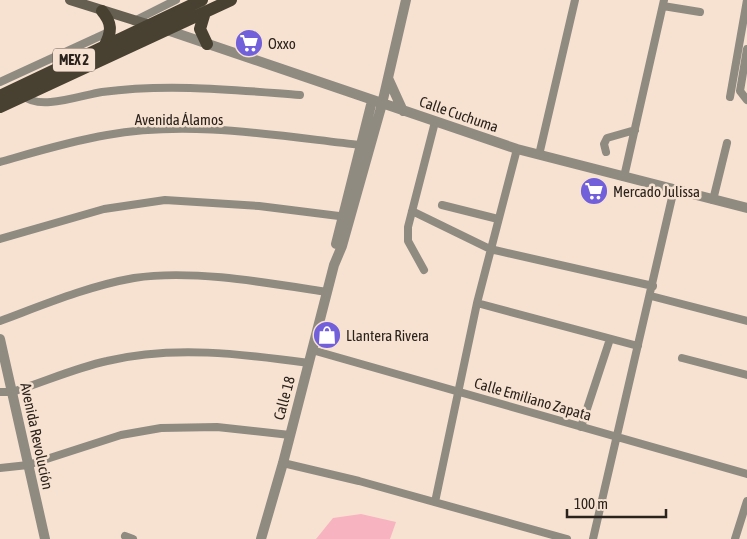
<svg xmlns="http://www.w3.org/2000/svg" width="747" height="539" viewBox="0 0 747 539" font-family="'Asap Condensed',sans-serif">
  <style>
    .green { fill: #f7b3c0 }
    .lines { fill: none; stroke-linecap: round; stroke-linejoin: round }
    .minor { stroke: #8f8b81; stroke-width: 8 }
    .tertiary { stroke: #8f8b81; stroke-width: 10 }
    .secondary { stroke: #655f52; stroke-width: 10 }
    .primary { stroke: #484131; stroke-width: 12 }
    .labels { text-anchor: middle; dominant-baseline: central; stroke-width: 5; stroke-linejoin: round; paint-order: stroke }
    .shield { fill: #f7e2d1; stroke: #685c52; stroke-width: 1 }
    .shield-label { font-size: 14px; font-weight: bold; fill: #2a221c }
    .poi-label { font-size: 15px; fill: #2a221c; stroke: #f7e2d1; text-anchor: start }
    .street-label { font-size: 15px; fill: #2a221c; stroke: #f7e2d1 }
  </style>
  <rect width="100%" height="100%" fill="#f7e2d1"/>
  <path class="green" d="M361 514 396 522 390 539H316L333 518Z"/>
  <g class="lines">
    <path class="minor" d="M663 6 700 12
      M134 21 176 0
      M747 49 740 91 747 100
      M0 82 111 31
      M24 96C39 111 82 95 102 92 168 83 234 90 300 95
      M730 97 747 0
      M606 152 604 144 607 138 635 130
      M539 155 575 0
      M0 162C35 152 71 141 107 135 190 120 278 136 361 145
      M624 177 664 0
      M713 200 727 143
      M442 205 498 219
      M412 211 490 249 653 286
      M0 239 104 209 165 200 259 206 347 217
      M424 270 408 241V227L435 122
      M651 296 747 321
      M477 303 638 346
      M0 321C43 305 88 286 134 278 192 269 269 283 327 292
      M312 350 747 474
      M682 358 747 375
      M0 392H12C44 382 75 368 107 361 173 345 242 354 309 363
      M581 427 610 339
      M283 463 359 481 567 539
      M0 468 28 465 121 435 161 428 217 427 290 435
      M435 502 477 303 517 149
      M125 536 133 539
      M593 539 674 189
      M735 539 747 501"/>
    <path class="tertiary" d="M167 30 517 149 747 208
      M388 78 403 111
      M336 244 372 101
      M0 339 45 539
      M261 539 283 463 334 265 342 246 382 104 406 0"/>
    <path class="secondary" d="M70 0 153 26"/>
    <path class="primary" d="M102 11C112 23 112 31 105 45
      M205 12 200 29 207 44
      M0 96 202 0
      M0 107 231 0"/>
  </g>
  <defs>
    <symbol id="supermarket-disc" viewBox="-11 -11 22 22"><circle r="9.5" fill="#7260db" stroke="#f7e2d1"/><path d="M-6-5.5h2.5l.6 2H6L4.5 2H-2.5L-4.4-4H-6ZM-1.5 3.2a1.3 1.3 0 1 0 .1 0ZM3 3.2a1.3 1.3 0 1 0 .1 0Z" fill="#fff"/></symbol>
    <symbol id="shop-disc" viewBox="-11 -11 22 22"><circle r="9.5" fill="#7260db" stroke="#f7e2d1"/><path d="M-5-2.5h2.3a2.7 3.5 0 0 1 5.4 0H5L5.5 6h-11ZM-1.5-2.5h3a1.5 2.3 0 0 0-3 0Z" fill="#fff"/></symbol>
  </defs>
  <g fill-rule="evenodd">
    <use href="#supermarket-disc" x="233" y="27" width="32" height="32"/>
    <use href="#supermarket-disc" x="578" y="175" width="32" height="32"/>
    <use href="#shop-disc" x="311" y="319" width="32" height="32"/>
  </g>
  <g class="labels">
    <rect class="shield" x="53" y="48.5" width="42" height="23" rx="4"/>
    <g class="shield-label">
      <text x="74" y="60">MEX 2</text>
    </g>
    <g class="poi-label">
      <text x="268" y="43">Oxxo</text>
      <text x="613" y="191">Mercado Julissa</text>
      <text x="346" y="335">Llantera Rivera</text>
    </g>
    <g class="street-label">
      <text transform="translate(459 114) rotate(19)">Calle Cuchuma</text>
      <text x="179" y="119">Avenida Álamos</text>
      <text transform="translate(284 398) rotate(-75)">Calle 18</text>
      <text transform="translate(533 399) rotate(16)">Calle Emiliano Zapata</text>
      <text transform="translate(37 436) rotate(78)">Avenida Revolución</text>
    </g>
  </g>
  <path d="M567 509v8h99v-8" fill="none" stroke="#2a221c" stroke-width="2.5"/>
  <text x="574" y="509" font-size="15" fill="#2a221c" stroke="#f7e2d1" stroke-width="4" paint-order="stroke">100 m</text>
</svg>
